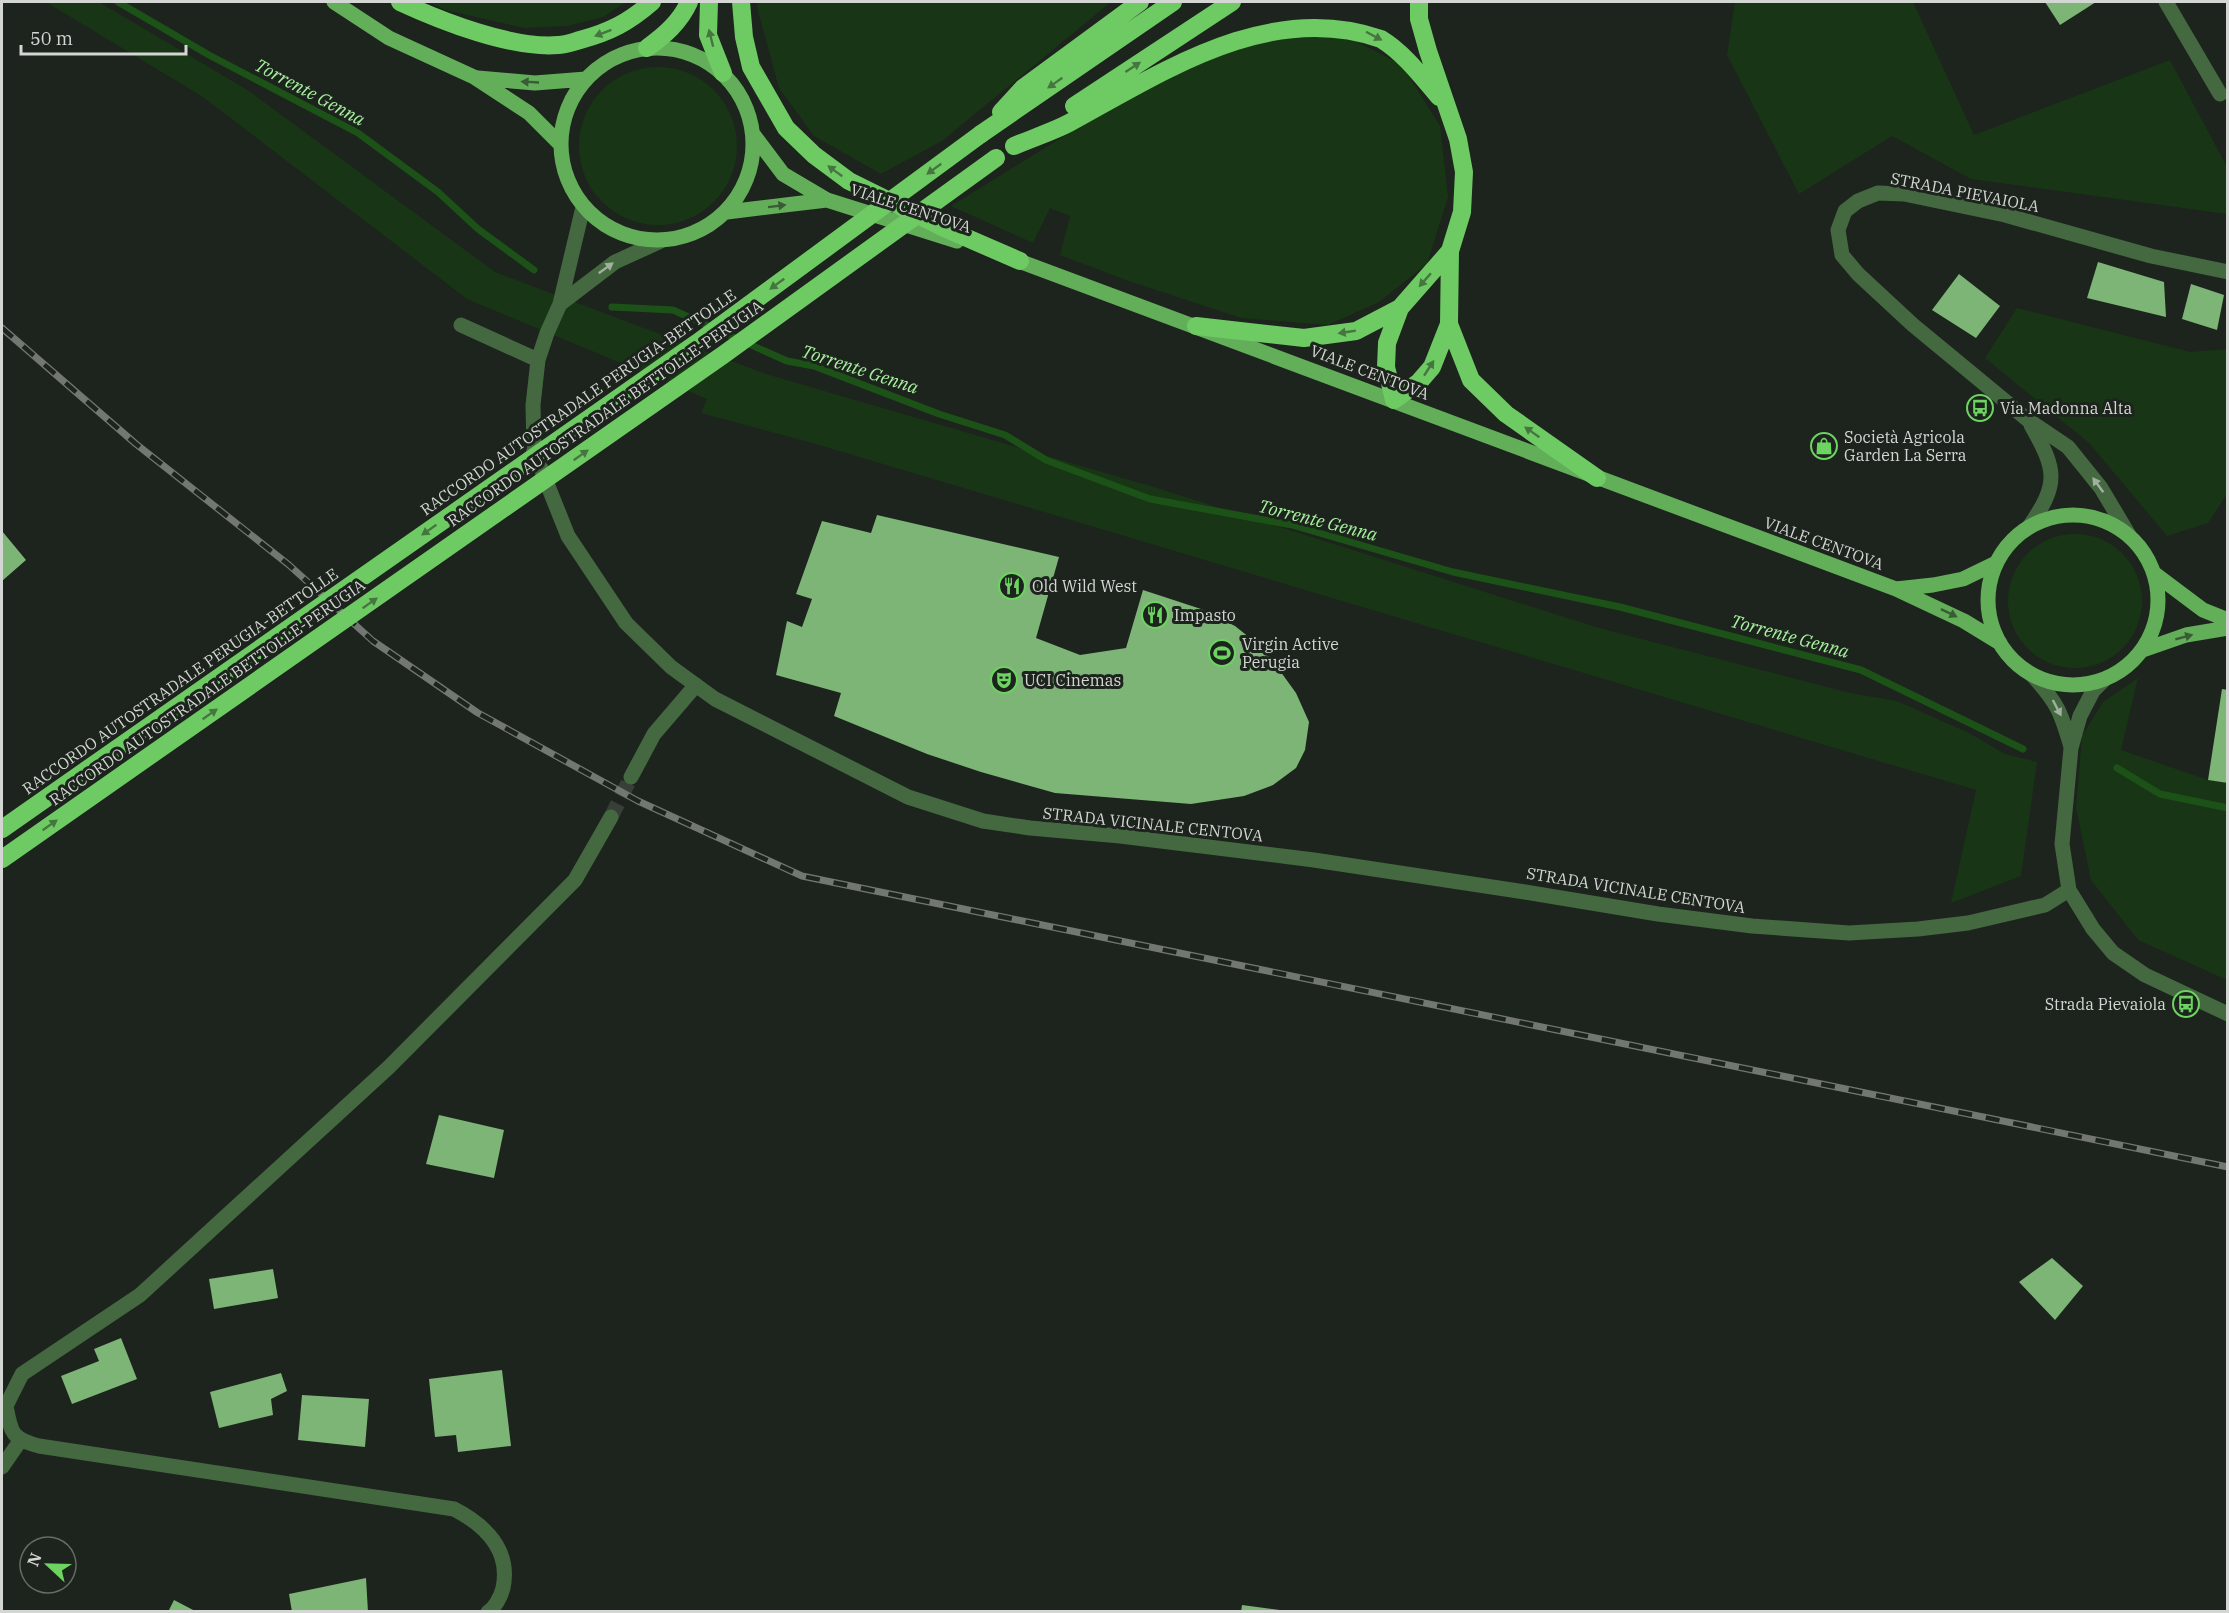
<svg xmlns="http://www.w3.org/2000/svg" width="2229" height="1613" viewBox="0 0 2229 1613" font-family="'IBM Plex Serif',serif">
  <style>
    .green { fill: #183615 }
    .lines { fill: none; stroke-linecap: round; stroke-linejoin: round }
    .stream { stroke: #1c5217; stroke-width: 7 }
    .building { fill: #7db576 }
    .minor-tunnel { stroke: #383e38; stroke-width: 15; stroke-dasharray: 15 8; stroke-linecap: butt }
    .minor { stroke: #446840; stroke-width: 15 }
    .major { stroke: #62ae59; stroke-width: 15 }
    .highway { stroke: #6eca63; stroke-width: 18 }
    .rail-casing { stroke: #727772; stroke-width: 7 }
    .rail { stroke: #1d231d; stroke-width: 4.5; stroke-dasharray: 14; stroke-linecap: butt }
    .highway-bridge { stroke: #6eca63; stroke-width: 18 }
    .oneway { fill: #467640 }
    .oneway2 { fill: #395b35 }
    .oneway3 { fill: #a1b09f }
    .labels { text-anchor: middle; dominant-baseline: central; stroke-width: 6; stroke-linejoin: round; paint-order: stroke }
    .street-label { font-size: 16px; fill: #d3d6d2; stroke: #1d231d }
    .poi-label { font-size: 16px; fill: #d3d6d2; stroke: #1d231d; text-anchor: start }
    .water-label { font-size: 18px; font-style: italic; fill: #a6f19d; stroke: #1d231d }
  </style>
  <rect width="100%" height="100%" fill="#1d231d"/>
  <path class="green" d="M46 2H99L249 91 495 272 766 374 1157 488 1599 628 1850 693 1897 701 1969 733 2005 754 2037 762 2021 876 1951 903 1976 790 816 444 701 413 707 399 467 299 203 97Z
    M429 2H626L603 17 567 26 524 28 445 10Z
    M758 2H1111L942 141 881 174 814 136 779 88 757 7Z
    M1735 2H1913L1974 135 2170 60 2227 167V214L1971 179 1892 136 1799 194 1727 55Z
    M1280 26 1342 34 1402 65 1440 126 1448 197 1427 264 1379 302 1328 325 1241 318 1123 279 1060 255 1070 216 1050 208 1033 243 951 206 1192 57Z
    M579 146a79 79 0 1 1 158 0a79 79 0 1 1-158 0Z
    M2017 308 2190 352 2227 349V494L2208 523 2167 536 2089 443 1985 358Z
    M2008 601a67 67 0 1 1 134 0a67 67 0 1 1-134 0Z
    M2138 678 2121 750 2208 780 2227 783V980L2138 940 2091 880 2076 808 2082 736 2103 702Z"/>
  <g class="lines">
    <path class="stream" d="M118 2 209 55 358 133 438 192 478 229 534 270
      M612 307 673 310 787 361 814 366 939 414 1005 435 1046 460 1150 499 1292 525 1453 572 1620 607 1861 670 2023 749
      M2117 768 2160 794 2228 808"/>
  </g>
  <path class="building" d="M2045 2H2096L2060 25Z
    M2098 262 2164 282 2166 317 2087 298Z
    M1959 274 2000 306 1976 338 1932 310Z
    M2191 284 2224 295 2217 330 2182 319Z
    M877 515 1059 557 1036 638 1080 655 1126 648 1143 590 1201 609 1235 626 1265 650 1296 693 1309 722 1305 750 1296 768 1273 785 1244 796 1191 804 1055 793 981 772 927 754 834 716 841 693 776 675 787 621 802 627 812 599 796 594 822 521 871 533Z
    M2 531 26 560 2 581Z
    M2222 689 2228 690V783L2208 780Z
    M439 1115 504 1130 494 1178 426 1164Z
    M2052 1258 2083 1286 2055 1320 2019 1282Z
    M273 1269 278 1298 214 1309 209 1279Z
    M121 1338 137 1379 72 1404 61 1376 99 1361 94 1349Z
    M502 1370 511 1446 458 1452 456 1435 435 1437 429 1379Z
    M281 1373 287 1391 271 1399 273 1415 219 1428 210 1392Z
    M302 1395 369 1399 365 1447 298 1440Z
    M366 1578 368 1612H292L289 1594Z
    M174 1600 197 1612H168Z
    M1242 1605 1280 1610V1612H1241Z"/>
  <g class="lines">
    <path class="minor-tunnel" d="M611 817 631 777"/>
    <path class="minor" d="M2166 2 2220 94
      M583 207 560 304 547 333 538 360 533 405 534 451 568 536 626 623 671 667 715 699 908 797 983 821 1030 828 1120 836 1314 860 1525 892 1658 914 1752 926 1849 933 1918 929 1968 923 2045 905 2069 890
      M560 304 615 262 661 241
      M461 325 538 360
      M2029 527C2059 483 2057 471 2031 425
      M2129 535 2101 488 2068 447 2028 420 1993 391 1913 325 1858 274 1842 255 1838 230 1845 211 1858 201 1878 193 1904 194 2005 215 2151 256 2228 272
      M2032 675C2057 702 2061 712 2071 747
      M2104 680 2093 691 2080 716 2071 748 2062 844 2069 890 2093 929 2113 953 2145 975 2228 1014
      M631 777 654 734 696 685
      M2 1467 20 1441
      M488 1612C495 1608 501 1596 503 1588 511 1550 485 1525 454 1509L39 1446C11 1439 11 1432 6 1406L22 1374 140 1295 389 1067 575 880 611 817"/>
    <path class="major" d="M334 2 389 38 474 77 529 113 560 144
      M561 144a96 96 0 1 1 192 0a96 96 0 1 1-192 0Z
      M478 78 535 83 586 79
      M753 134 783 174 827 200 957 241
      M727 212 827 200
      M1011 258 1896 589 1964 621 2000 643
      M1988 600a85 85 0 1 1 170 0a85 85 0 1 1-170 0Z
      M2155 574 2203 610 2228 620
      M1896 589 1933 585 1963 579 1996 563
      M2143 650 2186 635 2228 628"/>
    <path class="highway" d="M400 2C441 21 512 49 558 45 565 45 573 42 580 40 610 32 629 22 652 2
      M709 2 708 35 723 73
      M741 2 744 37 751 67 786 128 814 155 849 181 944 228 1020 261
      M1419 2V19L1428 51 1458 139 1464 172 1462 212 1450 251 1449 324 1432 367 1419 382 1394 400 1386 367 1387 343 1400 308 1450 251
      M647 48C665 35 680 22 689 2
      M1074 106 1232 2
      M1001 112 1023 88 1140 2
      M981 134 1173 2
      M1014 146C1032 138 1052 132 1069 123 1163 72 1269 0 1381 39 1404 53 1422 77 1439 97
      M1449 324 1471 380 1506 414 1597 478
      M1196 326 1304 338 1356 331 1400 308"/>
    <defs>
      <path id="rail" d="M2 328 136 444 289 565 373 641 478 713 638 801 802 876 2228 1167"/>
    </defs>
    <use href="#rail" class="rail-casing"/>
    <use href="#rail" class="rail"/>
    <path class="highway-bridge" d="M2 829 697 343 981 134
      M2 859 723 355 996 158"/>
  </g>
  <defs><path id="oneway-solid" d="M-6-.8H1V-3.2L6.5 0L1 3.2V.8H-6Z" transform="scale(1.5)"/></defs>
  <g class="oneway">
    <use href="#oneway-solid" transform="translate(603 33) rotate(159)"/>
    <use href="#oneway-solid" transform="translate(1374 36) rotate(28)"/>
    <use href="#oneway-solid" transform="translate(711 38) rotate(-104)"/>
    <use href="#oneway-solid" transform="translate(1133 67) rotate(-33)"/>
    <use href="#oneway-solid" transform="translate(1055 83) rotate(145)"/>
    <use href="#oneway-solid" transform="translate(934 169) rotate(144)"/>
    <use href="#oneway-solid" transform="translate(835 171) rotate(-144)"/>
    <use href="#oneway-solid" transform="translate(1425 280) rotate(131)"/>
    <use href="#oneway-solid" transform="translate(777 284) rotate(144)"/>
    <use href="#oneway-solid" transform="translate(1347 332) rotate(171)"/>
    <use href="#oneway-solid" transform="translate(1429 368) rotate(-57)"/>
    <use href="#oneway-solid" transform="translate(1532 432) rotate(-145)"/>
    <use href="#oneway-solid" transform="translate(581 455) rotate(-35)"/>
    <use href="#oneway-solid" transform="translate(429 530) rotate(145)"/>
    <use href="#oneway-solid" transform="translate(370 603) rotate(-35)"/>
    <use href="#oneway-solid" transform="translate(210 714) rotate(-35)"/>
    <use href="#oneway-solid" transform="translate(50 825) rotate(-35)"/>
  </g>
  <g class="oneway2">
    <use href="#oneway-solid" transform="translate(530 82) rotate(-177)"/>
    <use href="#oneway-solid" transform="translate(777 206) rotate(-7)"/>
    <use href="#oneway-solid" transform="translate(1949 613) rotate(26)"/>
    <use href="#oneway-solid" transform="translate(2184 637) rotate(-15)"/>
  </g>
  <g class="oneway3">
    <use href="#oneway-solid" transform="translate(606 268) rotate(-36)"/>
    <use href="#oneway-solid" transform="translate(2098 485) rotate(-126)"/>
    <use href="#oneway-solid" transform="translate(2057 708) rotate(62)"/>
  </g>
  <defs>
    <symbol id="bus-ring" viewBox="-11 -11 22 22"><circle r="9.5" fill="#1d231d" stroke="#6dd361" stroke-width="1.5"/><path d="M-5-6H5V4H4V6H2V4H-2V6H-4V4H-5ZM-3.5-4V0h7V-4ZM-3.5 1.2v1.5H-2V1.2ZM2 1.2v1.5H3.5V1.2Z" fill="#6dd361"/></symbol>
    <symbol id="shop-ring" viewBox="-11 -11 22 22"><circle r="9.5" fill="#1d231d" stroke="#6dd361" stroke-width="1.5"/><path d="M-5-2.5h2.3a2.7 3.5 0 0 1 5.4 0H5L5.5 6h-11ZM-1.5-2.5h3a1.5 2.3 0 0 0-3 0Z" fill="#6dd361"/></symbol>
    <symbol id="restaurant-ring" viewBox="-11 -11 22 22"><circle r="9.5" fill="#1d231d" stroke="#6dd361" stroke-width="1.5"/><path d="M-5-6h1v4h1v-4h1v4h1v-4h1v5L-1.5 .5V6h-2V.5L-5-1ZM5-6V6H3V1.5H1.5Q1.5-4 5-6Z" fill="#6dd361"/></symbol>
    <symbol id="stadium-ring" viewBox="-11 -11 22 22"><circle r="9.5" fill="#1d231d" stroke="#6dd361" stroke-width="1.5"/><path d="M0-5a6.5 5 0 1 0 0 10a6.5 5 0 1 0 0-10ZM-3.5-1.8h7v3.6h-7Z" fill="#6dd361"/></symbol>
    <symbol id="theatre-ring" viewBox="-11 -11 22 22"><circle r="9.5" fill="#1d231d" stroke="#6dd361" stroke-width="1.5"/><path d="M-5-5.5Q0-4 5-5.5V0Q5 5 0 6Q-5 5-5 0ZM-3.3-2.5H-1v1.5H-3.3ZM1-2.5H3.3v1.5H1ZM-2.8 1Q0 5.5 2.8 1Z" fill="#6dd361"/></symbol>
  </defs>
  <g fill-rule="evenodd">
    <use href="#bus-ring" x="1965" y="393" width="30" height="30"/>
    <use href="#shop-ring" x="1809" y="431" width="30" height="30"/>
    <use href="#restaurant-ring" x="997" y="571" width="30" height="30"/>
    <use href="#restaurant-ring" x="1140" y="600" width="30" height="30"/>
    <use href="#stadium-ring" x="1207" y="638" width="30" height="30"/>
    <use href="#theatre-ring" x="989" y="665" width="30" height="30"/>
    <use href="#bus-ring" x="2171" y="989" width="30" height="30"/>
  </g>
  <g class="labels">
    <g class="street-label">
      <text transform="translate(1965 192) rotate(11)">STRADA PIEVAIOLA</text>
      <text transform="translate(911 208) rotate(18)">VIALE CENTOVA</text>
      <text transform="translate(1370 372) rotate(21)">VIALE CENTOVA</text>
      <text transform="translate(578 402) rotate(-35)">RACCORDO AUTOSTRADALE PERUGIA-BETTOLLE</text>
      <text transform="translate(605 413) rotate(-35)">RACCORDO AUTOSTRADALE BETTOLLE-PERUGIA</text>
      <text transform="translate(1824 543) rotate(20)">VIALE CENTOVA</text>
      <text transform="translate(180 681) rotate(-35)">RACCORDO AUTOSTRADALE PERUGIA-BETTOLLE</text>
      <text transform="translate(207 692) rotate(-35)">RACCORDO AUTOSTRADALE BETTOLLE-PERUGIA</text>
      <text transform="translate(1153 824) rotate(6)">STRADA VICINALE CENTOVA</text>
      <text transform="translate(1636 890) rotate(9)">STRADA VICINALE CENTOVA</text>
    </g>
    <g class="poi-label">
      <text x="2000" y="408">Via Madonna Alta</text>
      <text x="1844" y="437">Società Agricola<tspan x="1844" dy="18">Garden La Serra</tspan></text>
      <text x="1032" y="586">Old Wild West</text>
      <text x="1174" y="615">Impasto</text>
      <text x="1242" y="644">Virgin Active<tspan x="1242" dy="18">Perugia</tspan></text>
      <text x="1024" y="680">UCI Cinemas</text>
      <text x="2166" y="1004" text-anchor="end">Strada Pievaiola</text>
    </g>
    <g class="water-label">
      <text transform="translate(310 92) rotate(28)">Torrente Genna</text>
      <text transform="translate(860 369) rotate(18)">Torrente Genna</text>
      <text transform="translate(1318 520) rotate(14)">Torrente Genna</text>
      <text transform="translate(1790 636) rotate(15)">Torrente Genna</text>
    </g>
  </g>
  <rect width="2229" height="1613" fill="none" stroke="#d3d6d2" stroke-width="6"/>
  <g transform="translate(48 1565) rotate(292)"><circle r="28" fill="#1d231d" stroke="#666b65" stroke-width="1.5"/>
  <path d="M0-4.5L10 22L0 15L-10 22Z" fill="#6dd361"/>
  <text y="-9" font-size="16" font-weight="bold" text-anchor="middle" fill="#d3d6d2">N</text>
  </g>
  <path d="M21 45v9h165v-9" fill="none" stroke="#d3d6d2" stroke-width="3"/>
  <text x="30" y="45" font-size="18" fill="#d3d6d2" stroke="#1d231d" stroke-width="4.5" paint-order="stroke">50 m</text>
</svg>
